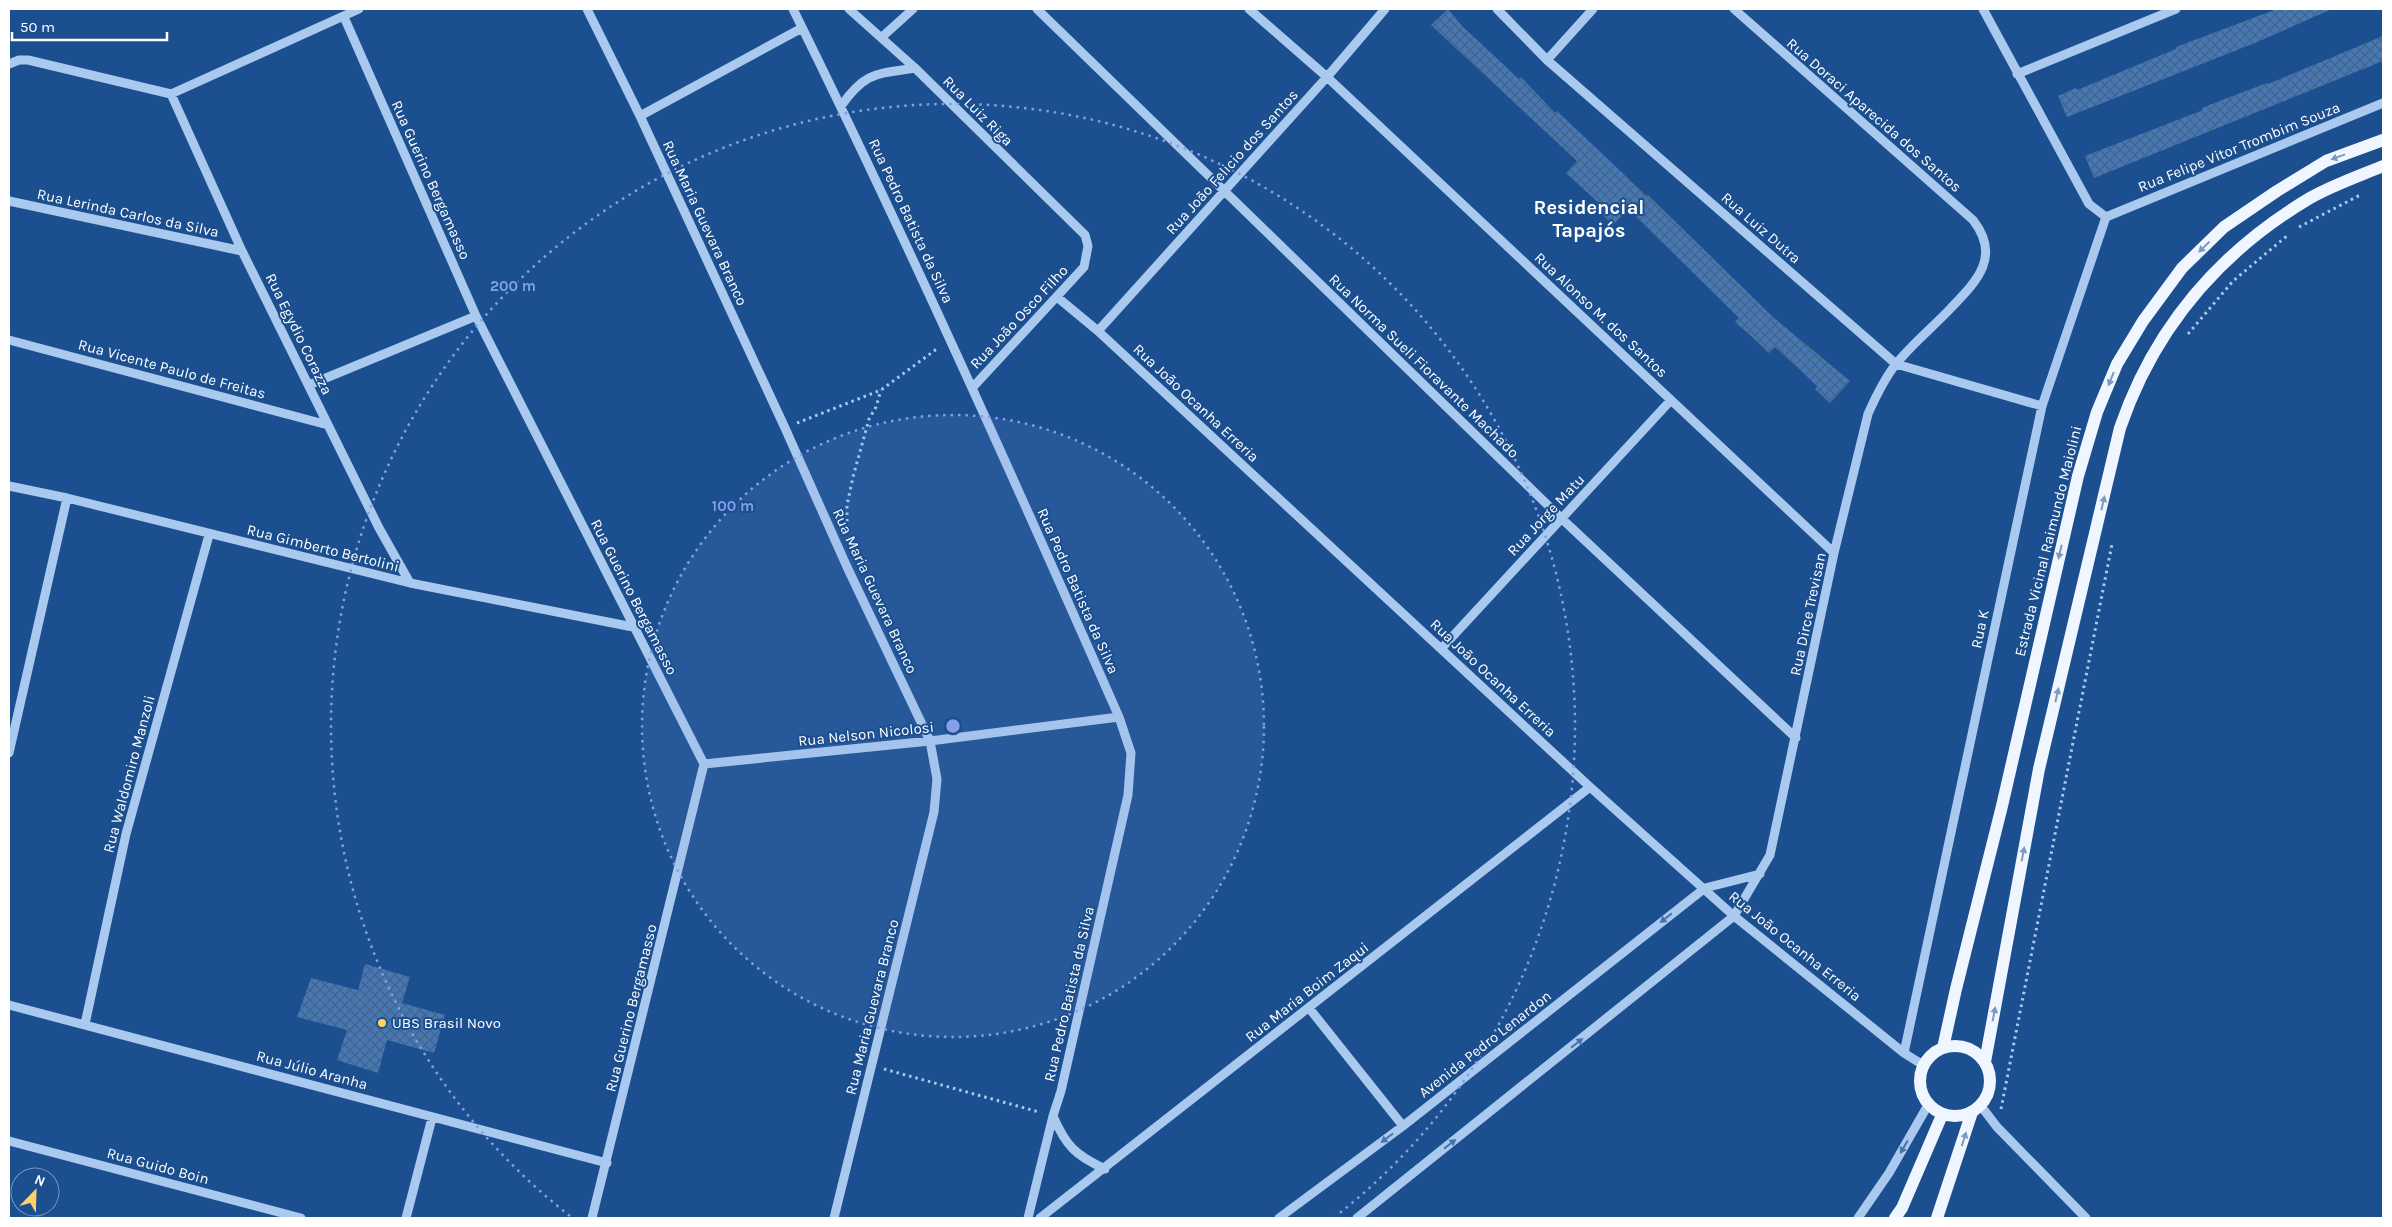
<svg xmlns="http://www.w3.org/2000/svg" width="2392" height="1227" viewBox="0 0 2392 1227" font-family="Karla,sans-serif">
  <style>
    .building { fill: url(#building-cross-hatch) }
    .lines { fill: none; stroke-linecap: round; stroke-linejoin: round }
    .path { stroke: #a9c9ee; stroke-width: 3; stroke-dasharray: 2.5 4; stroke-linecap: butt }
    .minor { stroke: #a9c9ee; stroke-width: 9 }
    .major { stroke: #f0f6ff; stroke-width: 12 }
    .oneway { fill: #7b9ac1 }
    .oneway2 { fill: #4674ac }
    .ring { fill: none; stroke: #839eea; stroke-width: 2.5; stroke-dasharray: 2.5 5 }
    .poi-dot { fill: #ffd166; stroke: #1b4f8f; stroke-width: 2 }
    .labels { text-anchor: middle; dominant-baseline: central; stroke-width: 4; stroke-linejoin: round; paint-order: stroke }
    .street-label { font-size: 15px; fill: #fff; stroke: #1b4f8f }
    .poi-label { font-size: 15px; fill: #fff; stroke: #1b4f8f; text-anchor: start }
    .district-label { font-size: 20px; font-weight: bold; fill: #fff; stroke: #1b4f8f }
    .centre { fill: #839eea; stroke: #1b4f8f; stroke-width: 2.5 }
    .ring-label { font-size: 15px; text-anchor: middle; font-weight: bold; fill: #839eea; stroke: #1b4f8f; stroke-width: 4; stroke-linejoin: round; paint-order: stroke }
  </style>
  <defs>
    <pattern id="building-cross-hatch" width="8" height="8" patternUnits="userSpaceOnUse" patternTransform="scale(1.25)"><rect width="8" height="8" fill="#4478b7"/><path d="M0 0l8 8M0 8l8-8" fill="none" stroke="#486282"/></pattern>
  </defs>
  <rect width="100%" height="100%" fill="#1b4f8f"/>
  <path class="building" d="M1448 9 1462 26 1519 79 1521 77 1555 113 1557 111 1647 196 1648 195 1774 318 1850 381 1830 403 1815 389 1817 386 1775 347 1769 353 1750 335 1735 322 1739 318 1628 209 1613 225 1598 210 1602 206 1566 173 1577 161 1431 25Z
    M2277 9H2332L2255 43 2067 117 2058 96 2076 88 2077 90 2176 49V47Z
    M2383 36V61L2094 178 2085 156 2203 110 2202 108 2222 100 2267 83 2268 84Z
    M365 964 410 977 402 1003 445 1015 434 1053 387 1040 378 1073 337 1060 347 1030 297 1017 311 978 358 990Z"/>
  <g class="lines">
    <path class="path" d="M2299 227 2362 194
      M2188 334 2233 281 2288 235
      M797 423 881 390 938 348
      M847 528V505L853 477 869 419 876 407 881 390
      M884 1069 1039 1112
      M2001 1109 2112 544"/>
    <path class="minor" d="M587 9 640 116 785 428 847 567 930 741 937 779 934 812 834 1218
      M793 9C908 242 1014 479 1119 717L1131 753 1128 795 1061 1091 1053 1116 1028 1218
      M849 9 915 68 1085 235 1088 246 1084 267 973 387
      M1037 9 1561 518 1796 738
      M1249 9 1327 77 1834 553
      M1497 9 1547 60 1896 364 2042 406
      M1983 9 2089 204 2106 217
      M344 17 476 316 704 764 592 1218
      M882 37 913 9
      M1547 60 1593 9
      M9 64 19 60H28L171 94 359 9
      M2017 74 2176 9
      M171 94 242 251 379 528 410 583
      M841 106C865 72 876 74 915 68
      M640 116 802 28
      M9 201 242 251
      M2106 217 2383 103
      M1057 297 1098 331 1590 787 1734 916 1904 1053 1923 1065
      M1098 331 1327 77 1385 9
      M9 340 328 425
      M309 385 476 316
      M9 486 67 498 410 583 633 627
      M1441 649 1671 400
      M9 753 67 498
      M704 764 930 741 1119 717
      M9 1005 607 1163
      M1309 1008 1403 1126
      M85 1024 126 834 209 535
      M1904 1053 2042 406 2106 217
      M1981 1106 1997 1127 2086 1218
      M1053 1116C1066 1146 1075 1155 1105 1169
      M9 1141 301 1218
      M406 1218 432 1118
      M1040 1218 1590 787
      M1279 1218 1403 1126 1705 888 1760 874
      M1357 1218 1734 916 1770 855 1834 553 1868 414C1876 396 1884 379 1896 364 1912 344 1933 327 1950 309 1976 282 2002 257 1973 220L1734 9
      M1858 1218 1889 1173 1928 1105"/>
    <path class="major" d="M1920 1081a35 35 0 1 1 70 0a35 35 0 1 1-70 0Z
      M1943 1048 1956 989 2002 806 2078 476 2097 412 2117 364 2143 321 2182 268 2224 227 2277 191 2326 161 2383 140
      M1985 1062 2039 769 2120 428C2154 329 2219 252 2310 198 2333 185 2359 176 2383 166
      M1895 1218 1902 1208 1942 1115
      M1937 1218 1972 1112"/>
  </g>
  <defs><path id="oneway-solid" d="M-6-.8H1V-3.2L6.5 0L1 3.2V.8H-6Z" transform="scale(1.25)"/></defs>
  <g class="oneway">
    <use href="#oneway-solid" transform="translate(2338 157) rotate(160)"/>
    <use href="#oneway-solid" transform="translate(2204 247) rotate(136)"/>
    <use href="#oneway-solid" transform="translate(2111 379) rotate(112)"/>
    <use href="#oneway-solid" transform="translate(2103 503) rotate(-77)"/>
    <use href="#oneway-solid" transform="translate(2060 552) rotate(103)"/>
    <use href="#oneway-solid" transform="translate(2057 695) rotate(-77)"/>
    <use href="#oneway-solid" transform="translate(2023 854) rotate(-79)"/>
    <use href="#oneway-solid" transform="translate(1994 1014) rotate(-79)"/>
    <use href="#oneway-solid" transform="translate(1964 1139) rotate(-72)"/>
  </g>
  <g class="oneway2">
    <use href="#oneway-solid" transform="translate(1666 918) rotate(142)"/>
    <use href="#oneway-solid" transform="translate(1577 1043) rotate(-38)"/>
    <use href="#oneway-solid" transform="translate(1387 1138) rotate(143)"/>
    <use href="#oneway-solid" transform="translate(1450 1144) rotate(-38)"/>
    <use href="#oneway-solid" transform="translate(1904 1147) rotate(120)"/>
  </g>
  <circle cx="953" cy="726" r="311" fill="#839eea" fill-opacity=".12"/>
  <g class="ring">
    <circle cx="953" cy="726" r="311"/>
    <path d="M570 1216A622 622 0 1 1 1336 1216"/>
  </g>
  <circle class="poi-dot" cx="382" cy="1023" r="5"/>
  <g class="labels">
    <g class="street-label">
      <text transform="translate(978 111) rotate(45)">Rua Luiz Riga</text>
      <text transform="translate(1874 115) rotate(41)">Rua Doraci Aparecida dos Santos</text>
      <text transform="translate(2239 147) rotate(-22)">Rua Felipe Vitor Trombim Souza</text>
      <text transform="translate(1232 162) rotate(-48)">Rua João Felicio dos Santos</text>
      <text transform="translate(431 180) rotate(66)">Rua Guerino Bergamasso</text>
      <text transform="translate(128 213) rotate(12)">Rua Lerinda Carlos da Silva</text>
      <text transform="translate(911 221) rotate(65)">Rua Pedro Batista da Silva</text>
      <text transform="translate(705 223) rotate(65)">Rua Maria Guevara Branco</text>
      <text transform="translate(1761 228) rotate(41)">Rua Luiz Dutra</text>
      <text transform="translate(1601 315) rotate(43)">Rua Alonso M. dos Santos</text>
      <text transform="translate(1019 317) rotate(-47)">Rua João Osco Filho</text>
      <text transform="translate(299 334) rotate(64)">Rua Egydio Corazza</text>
      <text transform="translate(1424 366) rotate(44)">Rua Norma Sueli Fioravante Machado</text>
      <text transform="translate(172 369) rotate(15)">Rua Vicente Paulo de Freitas</text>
      <text transform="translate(1196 403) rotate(43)">Rua João Ocanha Erreria</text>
      <text transform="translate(1546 515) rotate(-47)">Rua Jorge Matu</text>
      <text transform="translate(2048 541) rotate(-76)">Estrada Vicinal Raimundo Maiolini</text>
      <text transform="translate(323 548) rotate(14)">Rua Gimberto Bertolini</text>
      <text transform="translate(875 591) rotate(65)">Rua Maria Guevara Branco</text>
      <text transform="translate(1078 591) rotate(66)">Rua Pedro Batista da Silva</text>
      <text transform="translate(634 597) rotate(63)">Rua Guerino Bergamasso</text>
      <text transform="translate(1808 614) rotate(-78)">Rua Dirce Trevisan</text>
      <text transform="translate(1980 629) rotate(-78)">Rua K</text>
      <text transform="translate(1493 678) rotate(43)">Rua João Ocanha Erreria</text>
      <text transform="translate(866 734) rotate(-6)">Rua Nelson Nicolosi</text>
      <text transform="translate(129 774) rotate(-75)">Rua Waldomiro Manzoli</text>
      <text transform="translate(1795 946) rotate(39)">Rua João Ocanha Erreria</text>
      <text transform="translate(1307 992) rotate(-38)">Rua Maria Boim Zaqui</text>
      <text transform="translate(1069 994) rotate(-77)">Rua Pedro Batista da Silva</text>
      <text transform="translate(872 1007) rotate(-76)">Rua Maria Guevara Branco</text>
      <text transform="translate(631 1008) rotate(-76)">Rua Guerino Bergamasso</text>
      <text transform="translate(1485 1044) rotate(-38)">Avenida Pedro Lenardon</text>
      <text transform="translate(312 1070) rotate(15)">Rua Júlio Aranha</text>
      <text transform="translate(158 1166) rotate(15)">Rua Guido Boin</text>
    </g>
    <g class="poi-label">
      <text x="392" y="1023">UBS Brasil Novo</text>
    </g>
    <g class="district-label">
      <text x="1589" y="207">Residencial<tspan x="1589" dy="23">Tapajós</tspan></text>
    </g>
  </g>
  <circle cx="953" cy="726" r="8" class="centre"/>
  <g class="ring-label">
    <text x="513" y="291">200 m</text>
    <text x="733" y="511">100 m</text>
  </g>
  <rect width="2392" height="1227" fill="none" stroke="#ffffff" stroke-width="20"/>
  <g transform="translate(35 1192) rotate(23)"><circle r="24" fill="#1b4f8f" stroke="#7695bc"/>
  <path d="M0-4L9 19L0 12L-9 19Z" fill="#ffd166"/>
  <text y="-8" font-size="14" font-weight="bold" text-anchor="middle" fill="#ffffff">N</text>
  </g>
  <path d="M12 32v8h155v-8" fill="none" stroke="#ffffff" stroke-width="2.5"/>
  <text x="20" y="32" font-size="15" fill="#ffffff" stroke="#1b4f8f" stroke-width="4" paint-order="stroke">50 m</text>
</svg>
